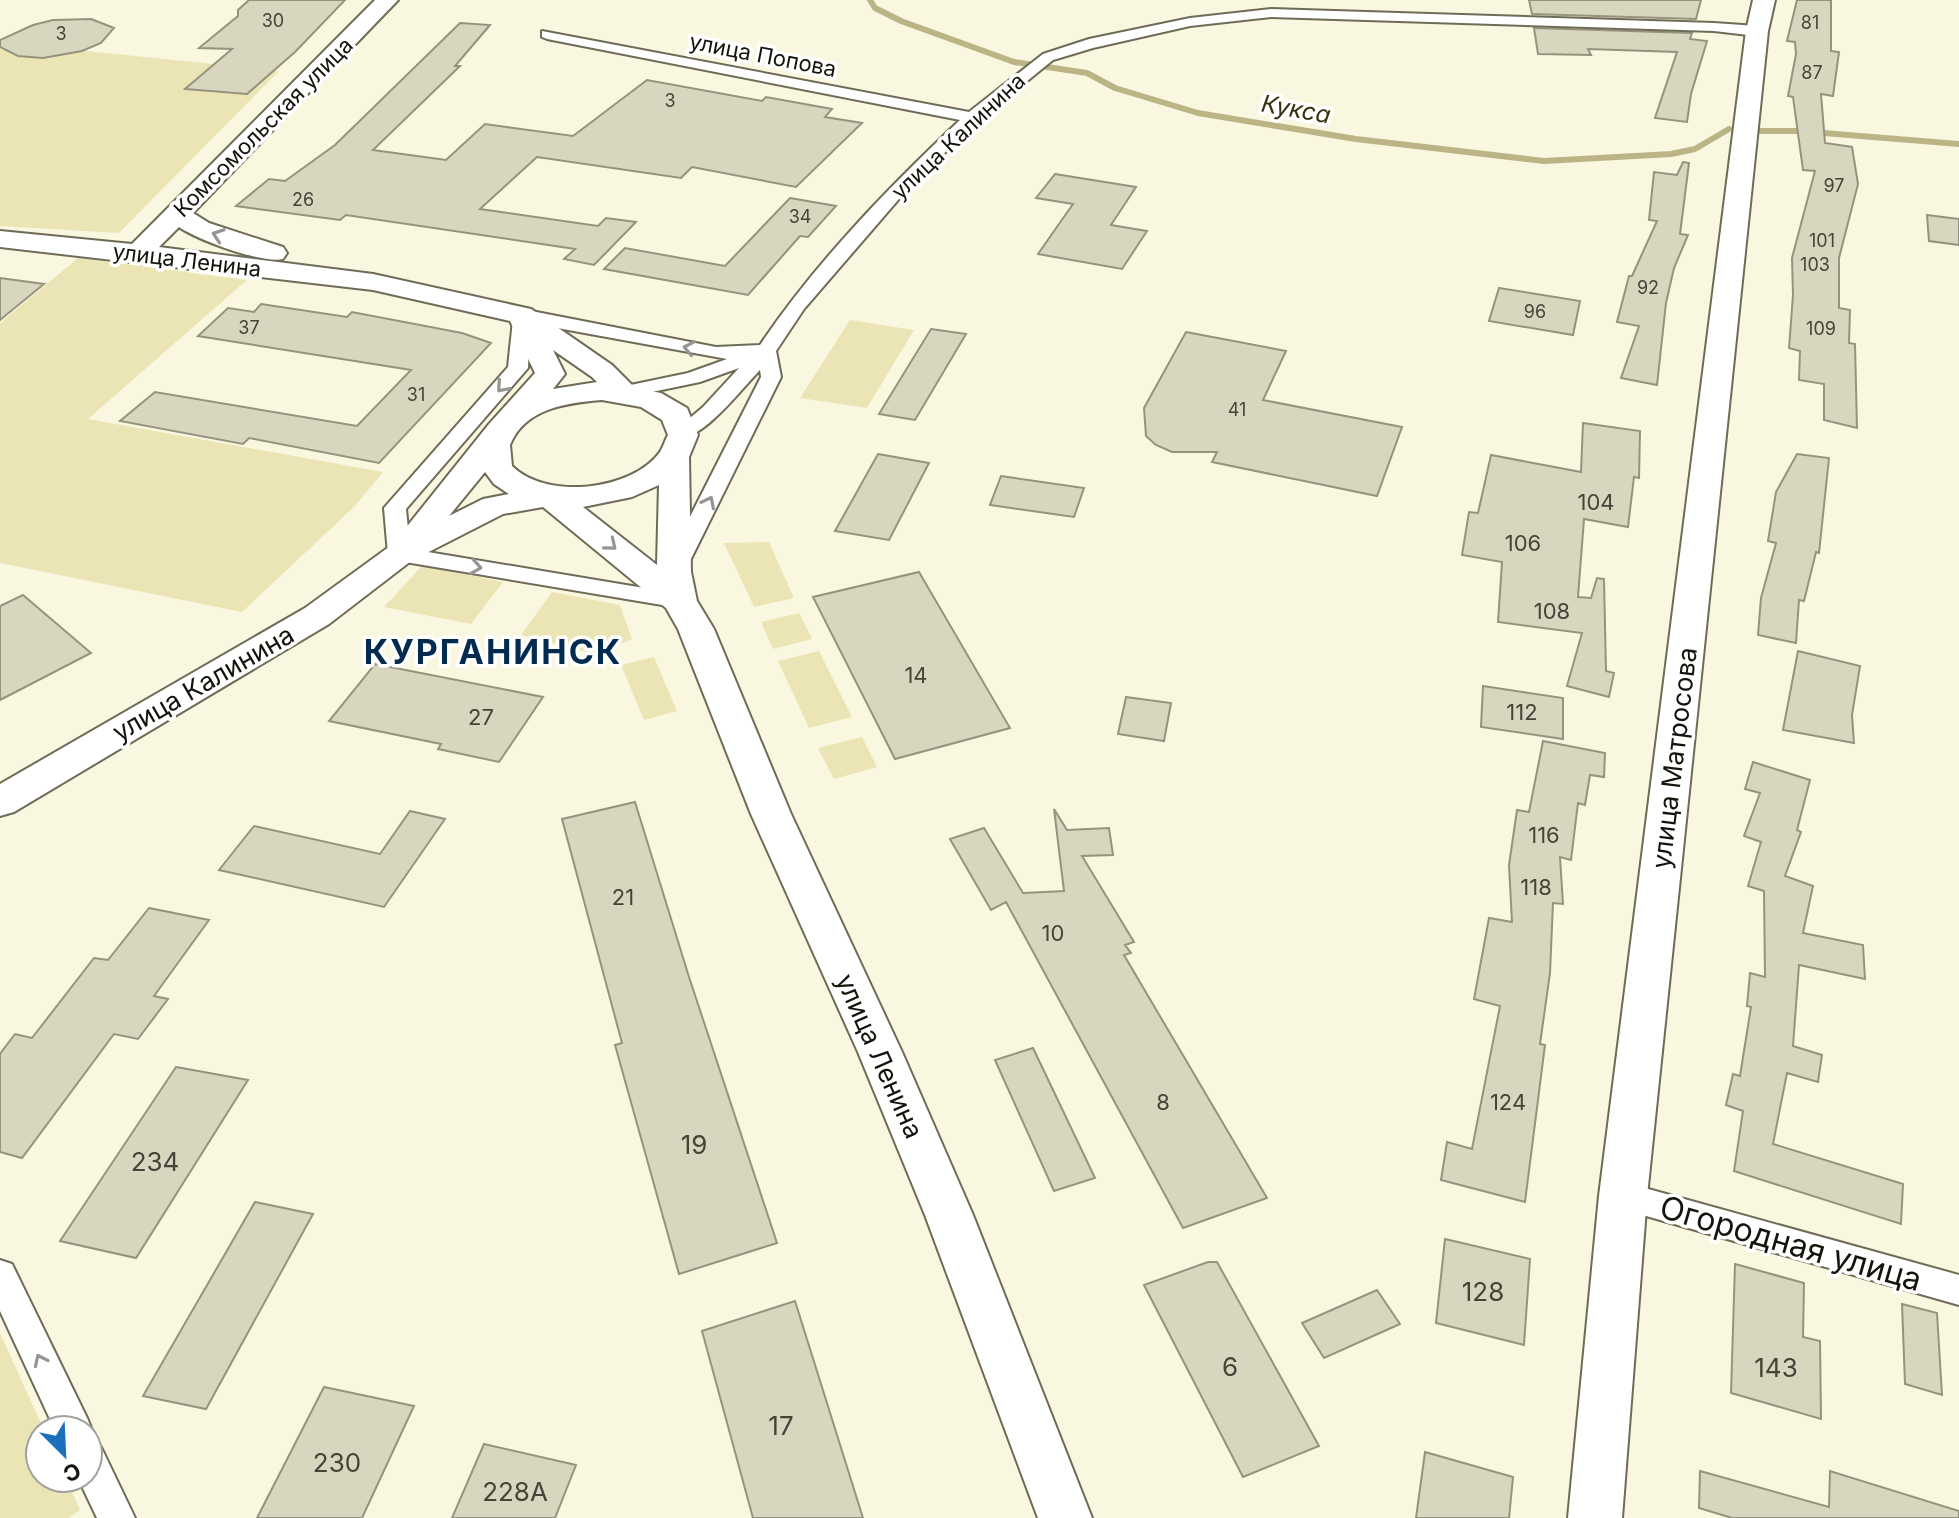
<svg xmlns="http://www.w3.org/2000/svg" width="1959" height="1518" viewBox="0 0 1959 1518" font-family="Inter,sans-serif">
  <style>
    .green { fill: #ebe5b6 }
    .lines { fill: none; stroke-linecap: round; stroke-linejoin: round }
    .stream { stroke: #bbb586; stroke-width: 6 }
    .building { fill: #d9d6c0; stroke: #95937e; stroke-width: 2 }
    .street-casing { stroke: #6e6b57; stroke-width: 4 }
    .secondary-casing { stroke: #6e6b57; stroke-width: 4 }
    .street { fill: #fff; fill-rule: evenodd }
    .secondary { fill: #fff; fill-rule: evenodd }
    .oneway { stroke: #969592 }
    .labels { text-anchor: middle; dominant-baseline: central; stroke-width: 7; stroke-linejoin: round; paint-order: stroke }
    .far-number-label { font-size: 18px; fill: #464439 }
    .far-street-label { font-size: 22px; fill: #15140c; stroke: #fff }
    .number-label { font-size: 22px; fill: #464439 }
    .far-water-label { font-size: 24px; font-style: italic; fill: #36310a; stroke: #fff }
    .street-label { font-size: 26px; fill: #15140c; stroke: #fff }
    .near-number-label { font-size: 26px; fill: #464439 }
    .near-street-label { font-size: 32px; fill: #15140c; stroke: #fff }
    .district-label { font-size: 34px; font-weight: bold; letter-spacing: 2px; fill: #032b50; stroke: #fff }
  </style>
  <rect width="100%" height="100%" fill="#faf7e0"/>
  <path class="green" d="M0 42 279 71 119 233 0 226Z
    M78 258 247 280 88 419 383 472 354 507 242 612 0 563V323Z
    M850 320 914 330 867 408 800 398Z
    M769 542 794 598 754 607 724 543Z
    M423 565 503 582 471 624 384 607Z
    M552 592 620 605 632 639 596 654 521 635Z
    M799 613 812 639 773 649 761 622Z
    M819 651 852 717 809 728 778 661Z
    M654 657 677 711 644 720 621 665Z
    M862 737 877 767 834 779 818 748Z
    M0 1333 44 1430H40V1478H66L80 1510 69 1518H0Z"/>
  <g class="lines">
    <path class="stream" d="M870 0 875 8 901 21 1014 62 1087 73 1115 88 1198 113 1356 139 1544 161 1671 154 1695 149 1729 129
      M1760 131H1799L1959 144"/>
  </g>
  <path class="building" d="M249 0H345L295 52 247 94 185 89 232 49 199 48 238 16V10Z
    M1529 0H1701L1696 19 1532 14Z
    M1797 0H1831V51L1839 52 1833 96 1821 94 1825 143 1852 147 1858 184 1839 258V308L1850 310 1849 343 1855 344 1857 428 1824 420V384L1799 380 1800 351 1789 348 1793 295 1792 258 1815 171 1803 170 1793 97 1788 96 1796 54 1795 42 1787 41Z
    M91 19 114 28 101 43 82 51 43 58 18 56 0 47V40L33 25 53 20Z
    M460 23 490 25 455 66H460L373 150 446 160 485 124 573 136 647 80 762 101 766 97 832 109 825 117 862 123 796 187 692 167 681 178 537 157 480 209 598 226 606 218 636 222 594 265 564 259 575 249 346 215 340 220 236 206 269 179 285 181 335 145Z
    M1534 28 1692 33 1690 39 1707 41 1691 94 1687 122 1655 118 1677 52 1588 49 1591 55 1538 54Z
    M1683 162 1689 163 1680 234 1688 235 1674 268 1666 303 1657 385 1621 378 1639 326 1617 322 1629 276H1632L1657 221 1649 220 1654 172 1677 175Z
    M1055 174 1136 187 1111 225 1147 231 1122 269 1038 254 1073 204 1036 198Z
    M790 198 836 206 808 237 800 236 748 295 604 269 625 248 725 266Z
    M1927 215 1959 219V245L1929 241Z
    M0 278 44 284 0 320Z
    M1499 288 1580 301 1573 335 1489 321Z
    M261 304 347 317 352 312 462 333 491 343 379 463 249 438 243 444 120 421 155 392 357 426 411 370 198 336 228 308 254 312Z
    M931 329 966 334 915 420 879 414Z
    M1186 332 1286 351 1263 400 1402 427 1377 496 1212 462 1217 452H1172L1156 445 1146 436 1144 408Z
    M1583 423 1640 431 1639 478 1634 477 1628 527 1584 519 1578 597 1591 598 1597 578 1604 579 1606 671 1614 673 1609 697 1567 686 1582 633 1498 622 1502 562 1462 555 1469 512 1478 513 1491 455 1581 472Z
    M878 454 929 463 889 540 835 531Z
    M1797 454 1829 458 1819 553 1816 552 1804 601 1799 600 1796 643 1758 635 1761 598 1776 543 1768 541 1776 492Z
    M1001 476 1084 488 1074 517 990 505Z
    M919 572 1010 728 895 759 813 597Z
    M23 595 91 653 0 700V606Z
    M1798 651 1860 666 1852 715 1854 743 1783 730Z
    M375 664 543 697 499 762 438 749 441 744 329 721Z
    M1483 686 1563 698V739L1481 727Z
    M1126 697 1171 703 1164 741 1118 734Z
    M1543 741 1605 753 1604 777 1590 775 1585 805 1578 803 1571 860 1560 857 1563 904 1553 903 1550 973 1540 1044 1545 1045 1525 1202 1441 1180 1447 1142 1472 1149 1500 1006 1474 999 1489 918 1512 922 1509 865 1517 810 1529 812Z
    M1753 762 1810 780 1797 830 1801 832 1785 876 1813 886 1803 933 1863 945 1865 979 1799 965 1793 1046 1822 1055 1818 1082 1787 1073 1773 1144 1903 1184 1901 1224 1734 1171 1743 1111 1726 1105 1733 1074 1740 1076 1751 1007 1747 1006 1750 973 1765 977 1764 891 1748 886 1761 842 1744 836 1760 793 1745 789Z
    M635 802 689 977 777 1243 679 1274 615 1045 622 1043 562 819Z
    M1054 809 1067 830 1109 828 1113 855 1082 856 1134 942 1125 945 1131 953 1124 955 1267 1198 1183 1228 1006 902 991 910 950 839 984 828 1023 893 1064 891Z
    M410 811 445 819 384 907 219 870 254 826 380 854Z
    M149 908 209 920 154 996 168 999 138 1039 114 1034 22 1158 0 1152V1054L15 1034 32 1038 94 958 108 960Z
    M1033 1048 1095 1178 1054 1191 995 1060Z
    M176 1067 248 1080 136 1258 60 1241Z
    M255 1202 313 1214 206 1409 143 1396Z
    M1445 1239 1530 1259 1524 1345 1436 1323Z
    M1208 1262H1217L1319 1446 1243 1477 1144 1285Z
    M1735 1264 1804 1283 1803 1337 1820 1341 1821 1419 1731 1393Z
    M1377 1290 1400 1324 1324 1358 1302 1323Z
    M795 1301 863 1518H753L702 1331Z
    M1902 1304 1937 1313 1942 1395 1905 1384Z
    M324 1387 414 1406 362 1518H257Z
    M484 1444 576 1465 555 1518H452Z
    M1425 1452 1513 1477 1509 1518H1416Z
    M1700 1471 1829 1507 1830 1471 1959 1511V1518H1732L1699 1508Z"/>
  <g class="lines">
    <defs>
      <path id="street" d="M1271 9 1714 23 1757 26 1765 31 1757 36 1714 31 1271 17 1190 26 1093 48 1053 60 978 121 911 185 804 309 776 351 781 377 684 573H668L664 568 761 377 760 370C743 387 701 443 677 437L673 433 677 429 703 407 739 368 700 382 623 398 613 392 616 388 688 373 727 359 530 323 528 368 406 509 410 549 680 594 688 596 692 601 688 606 680 608 399 561 391 559 388 554 384 508 508 367 514 311 521 309 716 347 760 345C816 262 887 189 960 120L547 39 542 37V31L969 112 1043 54 1089 39 1190 18Z
        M1623 1182 1959 1275V1305L1611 1206 1607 1196 1611 1186Z
        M0 1260 12 1264 87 1418 92 1430 88 1439V1430H55L0 1311Z
        M88 1442 101 1447 135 1518H97L78 1478H88Z"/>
      <path id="secondary" d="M375 0H398L193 213 209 223 283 247 287 253 283 259C262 264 198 240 179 227L159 247 373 274 531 309 612 365 635 388 661 393 687 408 698 435 689 457 691 572 697 601 714 629 791 814 902 1052 973 1215 1092 1518H1038L925 1215 858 1052 751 814 678 629 666 608 543 507 503 514 411 561 329 624 14 812 0 816V784L305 608 393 544 489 424 535 373 510 321 373 290 0 247V231L132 244ZM553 350 592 377 597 382 553 389 565 374ZM602 400 641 407 662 420 668 435C665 440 663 448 660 452 632 491 546 500 512 466L510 445C525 408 567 403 602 400ZM485 472 494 484 509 494 483 499 449 516ZM659 485 657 565 583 507 632 497Z
        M1753 0H1775L1768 31 1647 1196 1622 1518H1568L1599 1196 1746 31Z"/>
    </defs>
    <use href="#street" class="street-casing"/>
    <use href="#secondary" class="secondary-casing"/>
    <use href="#street" class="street"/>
    <use href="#secondary" class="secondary"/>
  </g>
  <defs><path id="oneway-chevron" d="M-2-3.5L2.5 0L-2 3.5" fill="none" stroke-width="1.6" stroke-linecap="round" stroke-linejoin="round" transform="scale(2)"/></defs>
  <g class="oneway">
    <use href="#oneway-chevron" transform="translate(218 235) rotate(-161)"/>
    <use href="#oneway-chevron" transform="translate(689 348) rotate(-169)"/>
    <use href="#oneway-chevron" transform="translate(502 387) rotate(131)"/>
    <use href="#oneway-chevron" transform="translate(709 502) rotate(-63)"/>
    <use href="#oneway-chevron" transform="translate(611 545) rotate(39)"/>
    <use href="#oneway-chevron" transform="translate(476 567) rotate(9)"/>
    <use href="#oneway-chevron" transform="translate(40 1360) rotate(-116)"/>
  </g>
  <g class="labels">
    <g class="far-number-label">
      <text x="273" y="20">30</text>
      <text x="1810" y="22">81</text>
      <text x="61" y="33">3</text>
      <text x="1812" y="72">87</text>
      <text x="670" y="100">3</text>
      <text x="1834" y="185">97</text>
      <text x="303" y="199">26</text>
      <text x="800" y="216">34</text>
      <text x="1822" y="240">101</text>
      <text x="1815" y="264">103</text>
      <text x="1648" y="287">92</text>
      <text x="1535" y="311">96</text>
      <text x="249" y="327">37</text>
      <text x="1821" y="328">109</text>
      <text x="416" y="394">31</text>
      <text x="1237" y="409">41</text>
    </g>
    <g class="far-street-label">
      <text transform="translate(763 55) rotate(11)">улица Попова</text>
      <text transform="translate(263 127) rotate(-45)">Комсомольская улица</text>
      <text transform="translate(958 136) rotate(-43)">улица Калинина</text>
      <text transform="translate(187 260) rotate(7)">улица Ленина</text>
    </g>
    <g class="number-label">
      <text x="1596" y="502">104</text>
      <text x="1523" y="543">106</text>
      <text x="1552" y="611">108</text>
      <text x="916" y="675">14</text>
      <text x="1522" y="712">112</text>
      <text x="481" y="717">27</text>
      <text x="1544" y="835">116</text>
      <text x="1536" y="887">118</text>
      <text x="623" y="897">21</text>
      <text x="1053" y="933">10</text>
      <text x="1163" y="1102">8</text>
      <text x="1508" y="1102">124</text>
    </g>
    <g class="far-water-label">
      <text transform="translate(1296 109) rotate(10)">Кукса</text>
    </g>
    <g class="street-label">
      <text transform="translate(203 683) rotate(-30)">улица Калинина</text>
      <text transform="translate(1674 758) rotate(-83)">улица Матросова</text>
      <text transform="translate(880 1056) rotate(66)">улица Ленина</text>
    </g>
    <g class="near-number-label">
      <text x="694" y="1144">19</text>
      <text x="155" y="1161">234</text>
      <text x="1483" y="1291">128</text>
      <text x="1230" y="1366">6</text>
      <text x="1776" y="1367">143</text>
      <text x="781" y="1425">17</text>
      <text x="337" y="1462">230</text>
      <text x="515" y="1491">228А</text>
    </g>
    <g class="near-street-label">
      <text transform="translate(1791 1243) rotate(16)">Огородная улица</text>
    </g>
    <g class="district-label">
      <text x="493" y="651">КУРГАНИНСК</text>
    </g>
  </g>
  <g transform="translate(64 1454) rotate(156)"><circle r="38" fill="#ffffff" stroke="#a1a19e" stroke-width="2"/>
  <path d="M0-6L14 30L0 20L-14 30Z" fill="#1b6fbd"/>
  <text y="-12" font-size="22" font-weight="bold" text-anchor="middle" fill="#15140c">С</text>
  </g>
</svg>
